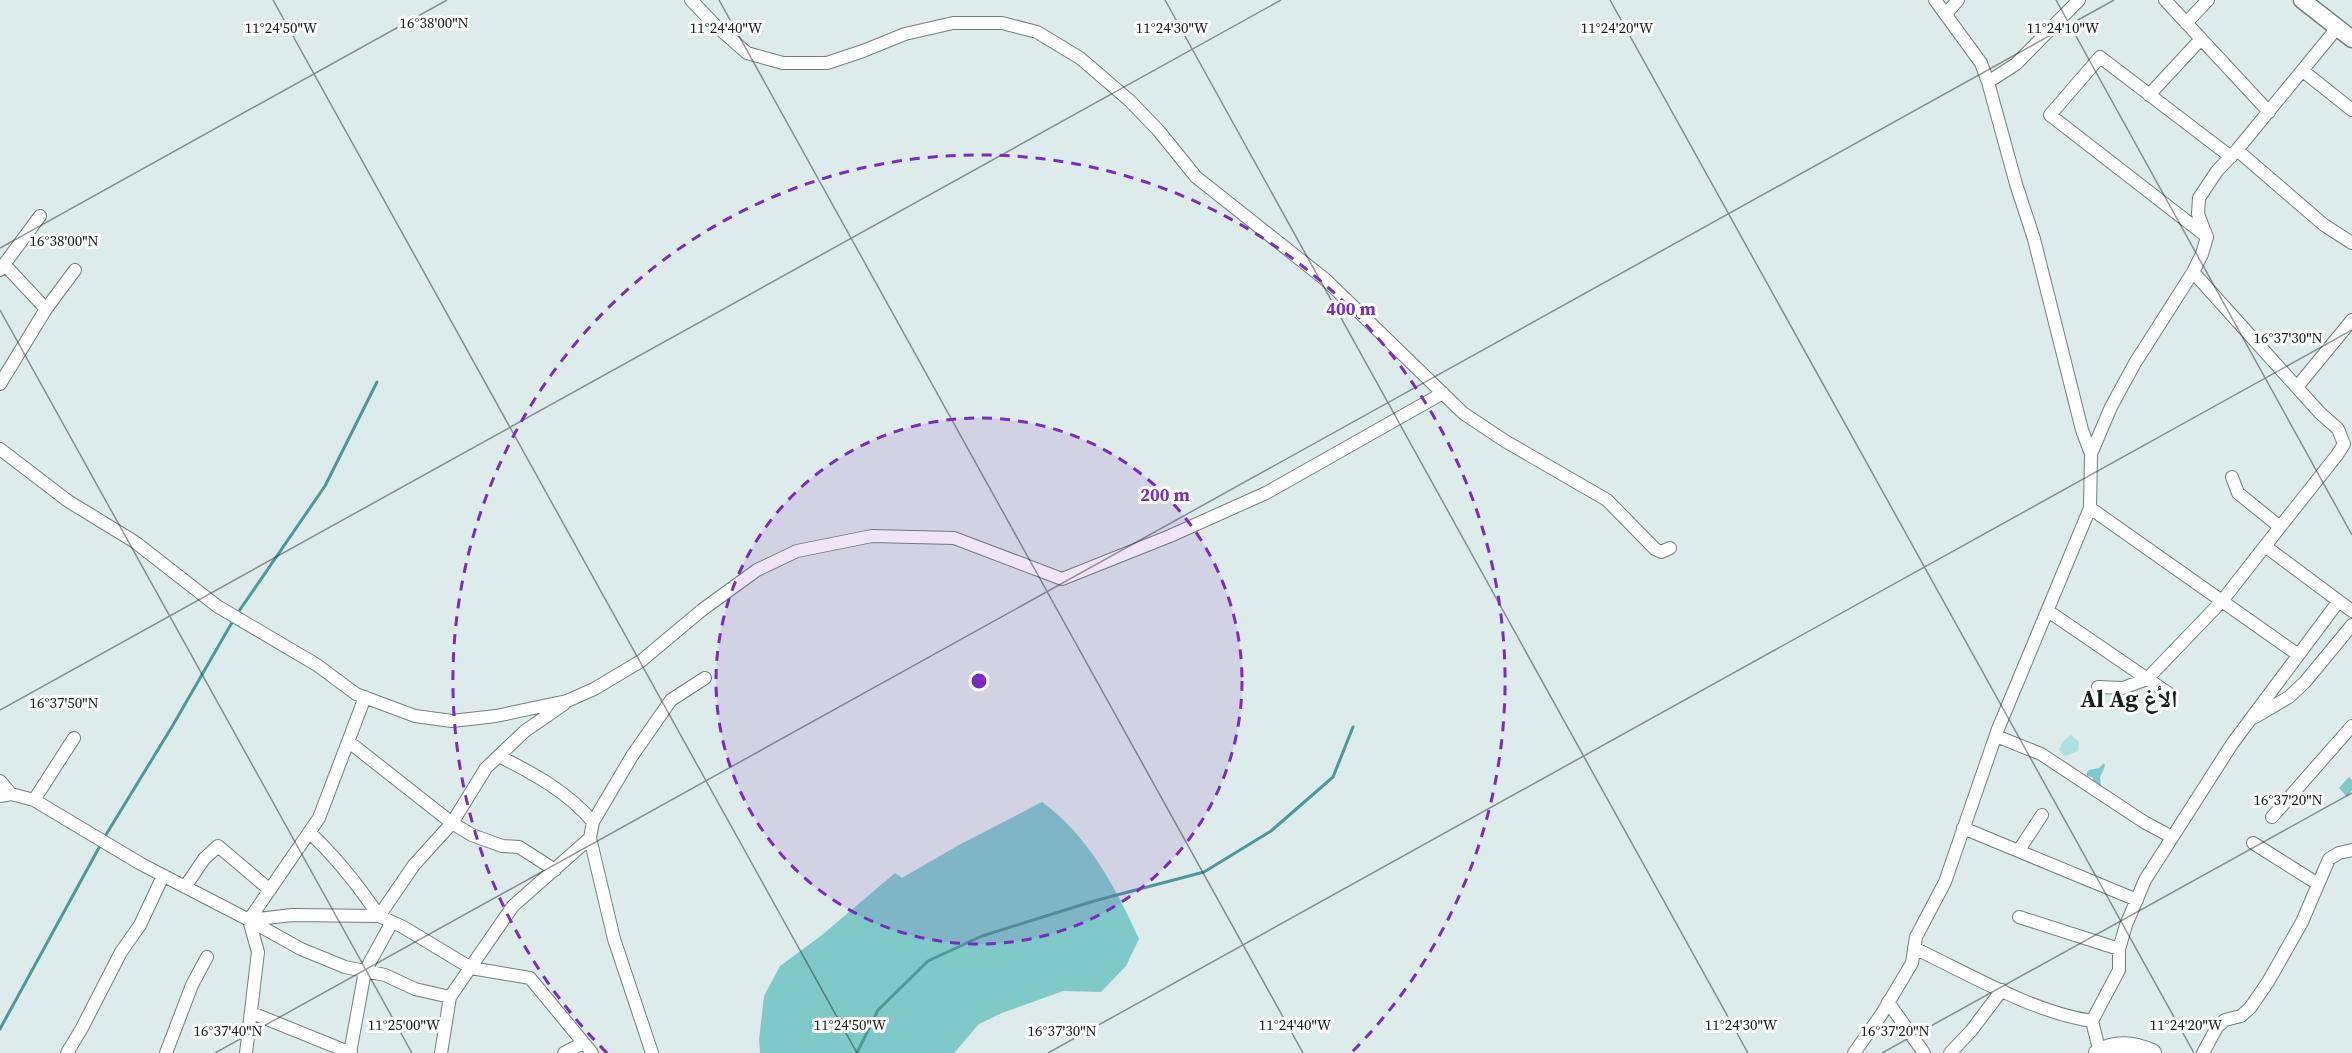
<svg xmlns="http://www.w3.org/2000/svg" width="2352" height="1053" viewBox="0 0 2352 1053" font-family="'Source Serif 4','Noto Naskh Arabic',serif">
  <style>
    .green { fill: #ade0df }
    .forest { fill: #7fcac8 }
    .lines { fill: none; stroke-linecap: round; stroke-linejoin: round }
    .stream { stroke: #4e9998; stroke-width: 3 }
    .minor-casing { stroke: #72807f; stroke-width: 14 }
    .major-casing { stroke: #72807f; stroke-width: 19 }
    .highway-casing { stroke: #72807f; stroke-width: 20 }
    .minor { stroke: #fff; stroke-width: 12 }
    .major { stroke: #fff; stroke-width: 16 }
    .highway { stroke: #fff; stroke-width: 18 }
    .ticks { fill: none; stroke: #181d1d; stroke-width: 1.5; stroke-opacity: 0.45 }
    .ring { fill: none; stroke: #7b2cbf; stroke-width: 3; stroke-dasharray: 10 8 }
    .labels { text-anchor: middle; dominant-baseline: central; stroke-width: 6; stroke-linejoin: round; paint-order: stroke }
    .district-label { font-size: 24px; font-weight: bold; fill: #181d1d; stroke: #fff }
    .ticks-label { font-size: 15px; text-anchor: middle; fill: #181d1d; stroke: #fff; stroke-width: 6; stroke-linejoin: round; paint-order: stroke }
    .centre { fill: #7b2cbf; stroke: #fff; stroke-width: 3 }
    .ring-label { font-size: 18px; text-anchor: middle; font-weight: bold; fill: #7b2cbf; stroke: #fff; stroke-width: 6; stroke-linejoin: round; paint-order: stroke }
  </style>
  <rect width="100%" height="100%" fill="#ddebeb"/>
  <path class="green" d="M2071 735 2079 742 2078 751 2065 756 2059 750 2063 741Z"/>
  <path class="forest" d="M2104 763 2105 766 2100 777 2101 786 2097 787 2092 777 2087 776V772L2089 770 2099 768Z
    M2349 777 2352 780V790L2347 797 2339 788Z
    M1042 802C1088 835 1116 888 1139 939L1126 966 1101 992 1063 991 1002 1013 979 1024 954 1053H760L759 1040 764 996 780 966 822 935 895 873 902 878 957 846Z"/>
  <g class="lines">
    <path class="stream" d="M237 614 325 486 377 382
      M104 838 173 725 234 619
      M0 1029 101 844
      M857 1053 878 1010 928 961 982 936 1094 901 1204 872 1271 831 1333 777 1353 727"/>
    <defs>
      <path id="minor" d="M691 0 714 24 747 53 783 63H827L863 51 905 34 953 23H1002L1037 32 1080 58 1130 101 1158 130 1196 177 1326 280 1463 413 1505 441 1607 500 1655 549 1661 552 1670 548
        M1935 0 1981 63 1988 82 2016 184 2034 239 2082 430 2091 454
        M2165 0 2269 112
        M1946 14 1958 0
        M2186 23 2208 0
        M2303 71 2352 110
        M1988 82 2016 64 2079 0
        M2149 95 2201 39
        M2237 150 2324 225 2352 243
        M2206 236 2050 115 2100 57 2231 157
        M4 264 46 309
        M0 270 40 216
        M2193 272 2320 413 2338 429 2344 444 2337 455 2265 546 2352 611
        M0 384 46 309 75 270
        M2297 387 2352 320
        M0 449 68 501 135 542 217 606 317 665 356 694 415 716 452 721 496 716 567 701 594 689 641 661 702 610 757 570 797 551 872 536 954 538 1062 579 1170 536 1266 493 1443 393
        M2232 477 2238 493 2280 527
        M2090 508 2297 654
        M2048 611 2168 693
        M2098 687 2123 688 2147 679 2222 601 2265 546
        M2255 717 2289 697 2305 682 2352 625
        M1996 736 2041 754 2144 822 2172 837
        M349 742 452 823 472 835 502 846 519 847 555 870
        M499 756C534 774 568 792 593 822
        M0 781 11 794
        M0 796 11 794 34 800 141 864 249 920 292 915 379 916 403 927 471 968 530 978 592 1053
        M34 800 74 738
        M2272 817 2352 726
        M1963 828 2137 900
        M309 832C336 857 358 885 379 916L414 865 452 823 486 768 525 731 564 704
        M590 838 614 939 652 1053
        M2253 843 2318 884
        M2019 850 2042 815
        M185 887 204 859 218 846 270 890
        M2019 917 2119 949
        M249 920 319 818 365 697
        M249 920 301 949 345 967 385 975 415 989 450 997
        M1914 948C1969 974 2032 1012 2092 1021
        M1888 1002 1924 1053
        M252 1013 351 1053
        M67 1053 82 1028 121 952 140 925 163 876
        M166 1053 192 985 207 957
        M246 1053 258 952 249 920
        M350 1053 365 971 392 922
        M441 1053 450 997 513 906 590 838 593 822 632 756 671 700 705 678
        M564 1053 583 1043
        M1854 1053 1881 1015 1912 963 1916 937 1945 882 1998 729 2090 508 2091 454 2111 407 2135 363 2193 272 2202 254 2207 237 2198 214 2199 198 2217 171 2237 150 2337 28
        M1950 1053 1971 1031 2002 990
        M2100 1053 2092 1021 2119 970V949L2126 925 2145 880 2232 744 2338 602
        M2203 1053 2217 1027 2225 1020 2241 1016 2250 1008 2268 982 2302 922 2329 859 2339 853 2352 850"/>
      <path id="major" d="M2302 0 2352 39"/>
      <path id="highway" d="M2098 1053C2116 1043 2133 1045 2152 1053"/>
    </defs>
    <use href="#minor" class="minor-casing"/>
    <use href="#major" class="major-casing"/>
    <use href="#highway" class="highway-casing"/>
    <use href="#minor" class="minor"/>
    <use href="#major" class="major"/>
    <use href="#highway" class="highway"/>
  </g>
  <path class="ticks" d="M273 0 857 1053M719 0 1303 1053M1165 0 1748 1053M1610 0 2194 1053M2056 0 2352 535M0 248 447 0M0 310 412 1053M0 710 1281 0M215 1053 2114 0M1048 1053 2352 330M1882 1053 2352 793"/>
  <circle cx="979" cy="681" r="263" fill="#7b2cbf" fill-opacity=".12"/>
  <g class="ring">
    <circle cx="979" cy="681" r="263"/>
    <path d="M607 1053A526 526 0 1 1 1351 1053"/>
  </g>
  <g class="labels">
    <g class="district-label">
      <text x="2129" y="698">Al Ag الأغ</text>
    </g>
  </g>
  <g class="ticks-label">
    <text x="434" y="28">16°38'00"N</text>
    <text x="281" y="33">11°24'50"W</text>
    <text x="726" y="33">11°24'40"W</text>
    <text x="1172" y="33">11°24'30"W</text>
    <text x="1617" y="33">11°24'20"W</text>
    <text x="2063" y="33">11°24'10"W</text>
    <text x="64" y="246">16°38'00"N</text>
    <text x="2288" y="343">16°37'30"N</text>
    <text x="64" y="708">16°37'50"N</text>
    <text x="2288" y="805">16°37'20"N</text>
    <text x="404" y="1030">11°25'00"W</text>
    <text x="850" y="1030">11°24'50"W</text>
    <text x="1295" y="1030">11°24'40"W</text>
    <text x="1741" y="1030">11°24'30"W</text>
    <text x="2186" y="1030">11°24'20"W</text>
    <text x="228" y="1036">16°37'40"N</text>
    <text x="1062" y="1036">16°37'30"N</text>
    <text x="1895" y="1036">16°37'20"N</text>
  </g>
  <circle cx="979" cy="681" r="9" class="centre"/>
  <g class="ring-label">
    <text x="1351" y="315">400 m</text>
    <text x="1165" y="501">200 m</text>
  </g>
</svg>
